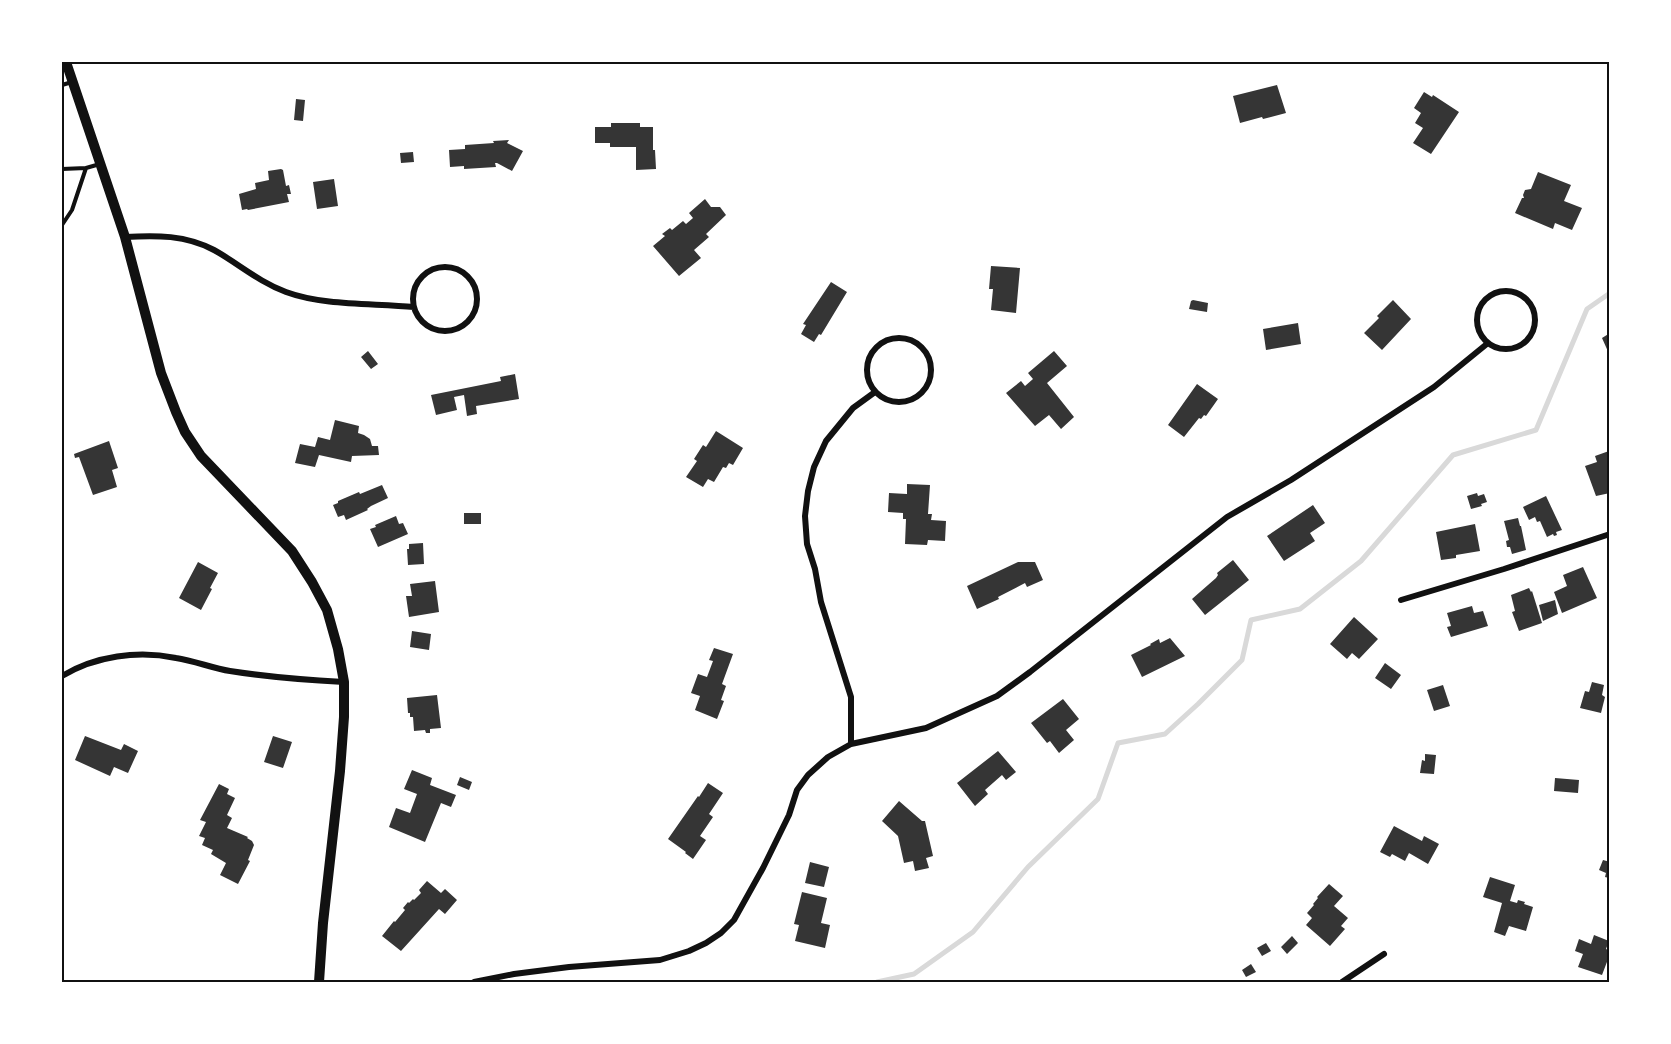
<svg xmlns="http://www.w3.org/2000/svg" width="1671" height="1044" viewBox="0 0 1671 1044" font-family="'Nunito Sans',sans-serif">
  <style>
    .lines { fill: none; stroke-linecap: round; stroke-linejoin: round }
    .stream { stroke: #d9d9d9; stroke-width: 5 }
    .building { fill: #353535 }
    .service { stroke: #111; stroke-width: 4 }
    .minor { stroke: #111; stroke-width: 6 }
    .tertiary { stroke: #111; stroke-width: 10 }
    .neatline { fill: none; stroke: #111; stroke-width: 2 }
  </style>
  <rect width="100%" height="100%" fill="#fff"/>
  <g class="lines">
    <path class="stream" d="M877 982 914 974 973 932 1028 867 1098 799 1118 743 1165 734 1198 704 1242 660 1251 620 1300 609 1361 561 1453 455 1536 430 1587 309 1610 293"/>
  </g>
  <path class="building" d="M1277 85 1286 113 1263 119 1262 117 1240 123 1233 96Z
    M1424 92 1432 97 1433 95 1459 112 1431 154 1413 143 1423 128 1415 123 1421 113 1414 108Z
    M296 99 305 100 303 121 294 120Z
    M611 123H640V127H653V150H655L656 169 636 170V147H610V143H595V127H611Z
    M509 140 507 143 523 151 512 171 497 163H495L496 167 464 169V166L450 167 449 150 465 149V145L494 143 493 141Z
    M413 152 414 162 401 163 400 153Z
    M281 169 283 170 286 186 289 185 291 194H287L289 202 248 210 247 209 242 210 239 194 256 189 255 183 269 180 268 171Z
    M1538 172 1571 185 1564 201 1582 208 1572 230 1555 223 1553 229 1515 213 1522 198H1524L1523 195 1525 190 1531 189Z
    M334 179 338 206 317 209 313 182Z
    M705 199 711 207H720L726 215 706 234 709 237 694 250 701 258 679 276 653 246 665 236 662 234 670 228 672 230 683 221 686 224 693 218 689 213Z
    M991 266 1020 268 1016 313 991 310 993 289H989Z
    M831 282 847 292 821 335 819 334 814 342 801 334 806 325 803 324Z
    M1193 300 1208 303 1207 312 1189 309 1191 301Z
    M1393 300 1411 319 1382 350 1364 333 1379 318 1377 316Z
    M1298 323 1301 344 1266 350 1263 329Z
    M1610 333V356L1602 338Z
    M368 351 378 364 371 369 361 357Z
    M1054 351 1067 366 1047 383 1074 417 1061 429 1049 415 1035 426 1006 393 1021 381 1025 386 1033 379 1028 373Z
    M515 374 519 399 476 406 477 414 467 416 464 395 454 397 457 410 436 415 431 395 501 381 500 377Z
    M1197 384 1218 399 1206 416 1204 415 1201 419 1199 418 1184 437 1168 425Z
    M335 420 359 426 358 433 364 435 370 439 372 446H378L379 455 352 456 351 462 319 455 315 467 295 463 300 444 315 447 318 437 330 440Z
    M716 431 743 448 733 465 729 463 726 468 723 467 714 482 708 479 703 487 686 477 697 461 694 459 703 445 706 447Z
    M109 441 118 468 112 470 117 487 93 495 79 457 75 458 74 454Z
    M1609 451 1610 493 1596 496 1585 466 1597 462 1595 456Z
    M907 484 930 485 928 514H932L931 520 946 521 945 541 928 540 927 545 905 544 906 519H903V513L888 512 889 493 907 494Z
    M382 485 388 498 371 506 367 509 368 510 346 520 344 515 338 517 333 505 338 503V501L359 492 360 494Z
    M1477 493 1478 496 1484 494 1487 502 1481 504 1482 506 1471 509 1467 496Z
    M1546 496 1562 530 1556 532 1557 535 1554 536 1553 534 1547 537 1540 521 1537 522 1535 517 1529 520 1523 507Z
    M1313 505 1325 523 1310 533 1315 541 1284 561 1267 536Z
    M464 513H481V524H464Z
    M396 516 399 524 403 523 408 534 378 547 370 529 376 527 375 525Z
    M1518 518 1520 526H1521L1526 550 1512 554 1510 547H1507L1506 541 1509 540 1504 521Z
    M1475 524 1480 551 1456 555V558L1441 560 1436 532Z
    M423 543 424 564 408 565 407 549H409V544Z
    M1233 560 1249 580 1205 615 1192 599 1216 578 1218 575 1217 573Z
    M198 562 218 573 210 588 212 589 201 610 179 598Z
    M1018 562H1035L1043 580 1027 587 1025 583 998 597 999 599 977 609 967 586Z
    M1583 567 1597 598 1562 613 1554 592 1567 586 1563 575Z
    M435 581 439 612 409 617 406 596H412L410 584Z
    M1529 588 1531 592 1532 591 1542 623 1519 631 1512 612 1515 611 1511 595Z
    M1555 600 1558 614 1543 621 1539 605Z
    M1472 606 1474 613 1483 611 1488 626 1451 637 1447 627 1451 626 1447 613Z
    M1354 617 1378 639 1359 659 1352 653 1347 659 1330 644Z
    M412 631 431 634 429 650 410 647Z
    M1170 638 1185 656 1142 677 1131 655 1151 645 1150 644 1159 639 1160 643Z
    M714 648 733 654 722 684 726 686 721 700 724 701 717 719 695 710 700 696 691 693 698 674 707 677 713 661 709 660Z
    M1385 663 1401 675 1391 689 1375 678Z
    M1592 682 1604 685 1602 695 1605 697 1601 713 1580 708 1585 691 1589 692Z
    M1443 685 1450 706 1434 711 1427 690Z
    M437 695 441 728 430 729V733H426L425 730 414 731 413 717H410V713H408L407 698Z
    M1063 699 1079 719 1066 730 1074 740 1059 753 1050 741 1047 743 1031 723Z
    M85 736 121 750 124 744 138 751 128 773 114 767 110 776 75 760Z
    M273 736 292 742 283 768 264 762Z
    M998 751 1016 772 1006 780 1002 775 985 790 988 794 975 806 957 783Z
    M1425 754 1436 755 1434 774 1420 773 1422 760 1425 761Z
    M412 770 432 778 430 785 456 795 451 807 441 803 425 842 389 827 396 808 410 813 417 794 404 789Z
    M460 777 472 782 469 790 457 785Z
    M1555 778 1579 780 1578 793 1554 791Z
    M708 783 723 793 709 814 713 817 700 836 706 840 693 859 685 853 686 852 668 839 698 796 699 797Z
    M219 784 229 789 227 794 235 798 227 815 232 818 227 828 248 837 247 838 252 841 254 845 248 860 250 861 238 884 220 875 226 863 211 854 213 850 202 845 205 838 199 836 206 822 200 820Z
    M899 801 922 821H925L933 856 926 858 929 868 915 871 913 861 904 863 898 836 882 821Z
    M1394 826 1422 841 1424 836 1439 844 1428 864 1409 853 1405 861 1392 854 1390 857 1380 852Z
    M1603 860 1610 862 1609 878 1605 877 1606 873 1599 870Z
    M810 862 829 867 824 887 805 883Z
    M1490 877 1515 885 1510 901 1517 903 1518 900 1525 902 1524 904 1533 907 1526 931 1509 926 1505 936 1494 932 1502 903 1483 897Z
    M427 881 441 893 445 889 457 900 445 914 439 909 401 951 382 936 394 921 395 922 405 910 403 908 408 902 409 903 413 899 414 900 421 893 419 890Z
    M1329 884 1343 896 1334 906 1348 918 1341 926 1345 929 1330 946 1306 925 1312 918 1307 913 1314 905 1313 904 1318 898 1317 897Z
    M802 892 827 898 821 923 830 925 825 948 795 941 799 925 794 924Z
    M1594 935 1609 941 1606 949 1610 951V954L1602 975 1578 967 1583 954 1575 951 1579 939 1591 944Z
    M1292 936 1298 943 1287 954 1281 947Z
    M1266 943 1271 951 1262 956 1257 948Z
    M1251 964 1256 972 1246 977 1242 970Z"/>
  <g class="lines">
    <path class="service" d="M62 85 72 82
      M62 169 86 168
      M62 225 72 210 86 168 100 164"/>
    <path class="minor" d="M125 237C156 235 186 235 214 250 239 264 259 282 286 292 324 306 373 303 414 307
      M413 299a32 32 0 1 1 64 0a32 32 0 1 1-64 0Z
      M1477 320a29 29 0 1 1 58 0a29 29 0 1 1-58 0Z
      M867 370a32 32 0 1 1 64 0a32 32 0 1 1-64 0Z
      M1401 600 1504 569 1610 534
      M62 676C95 656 138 650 176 658 195 661 212 668 230 671 268 677 306 680 344 682
      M851 744V697L821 602 815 569 807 544 805 516 808 491 814 467 826 441 853 408 875 392
      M474 982 514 974 569 967 660 960 689 951 706 943 721 933 734 920 763 868 789 815 797 790 808 775 828 757 851 744 926 728 997 696 1030 672 1227 517 1291 480 1434 387 1488 343
      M1342 982 1384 954"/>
    <path class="tertiary" d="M66 62 125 237 161 373 176 412 185 432 201 456 292 551 312 582 327 610 338 649 344 682V717L340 771 323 923 319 982"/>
  </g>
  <rect width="1671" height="1044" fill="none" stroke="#ffffff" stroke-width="126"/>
  <rect x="63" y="63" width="1545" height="918" class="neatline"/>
</svg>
